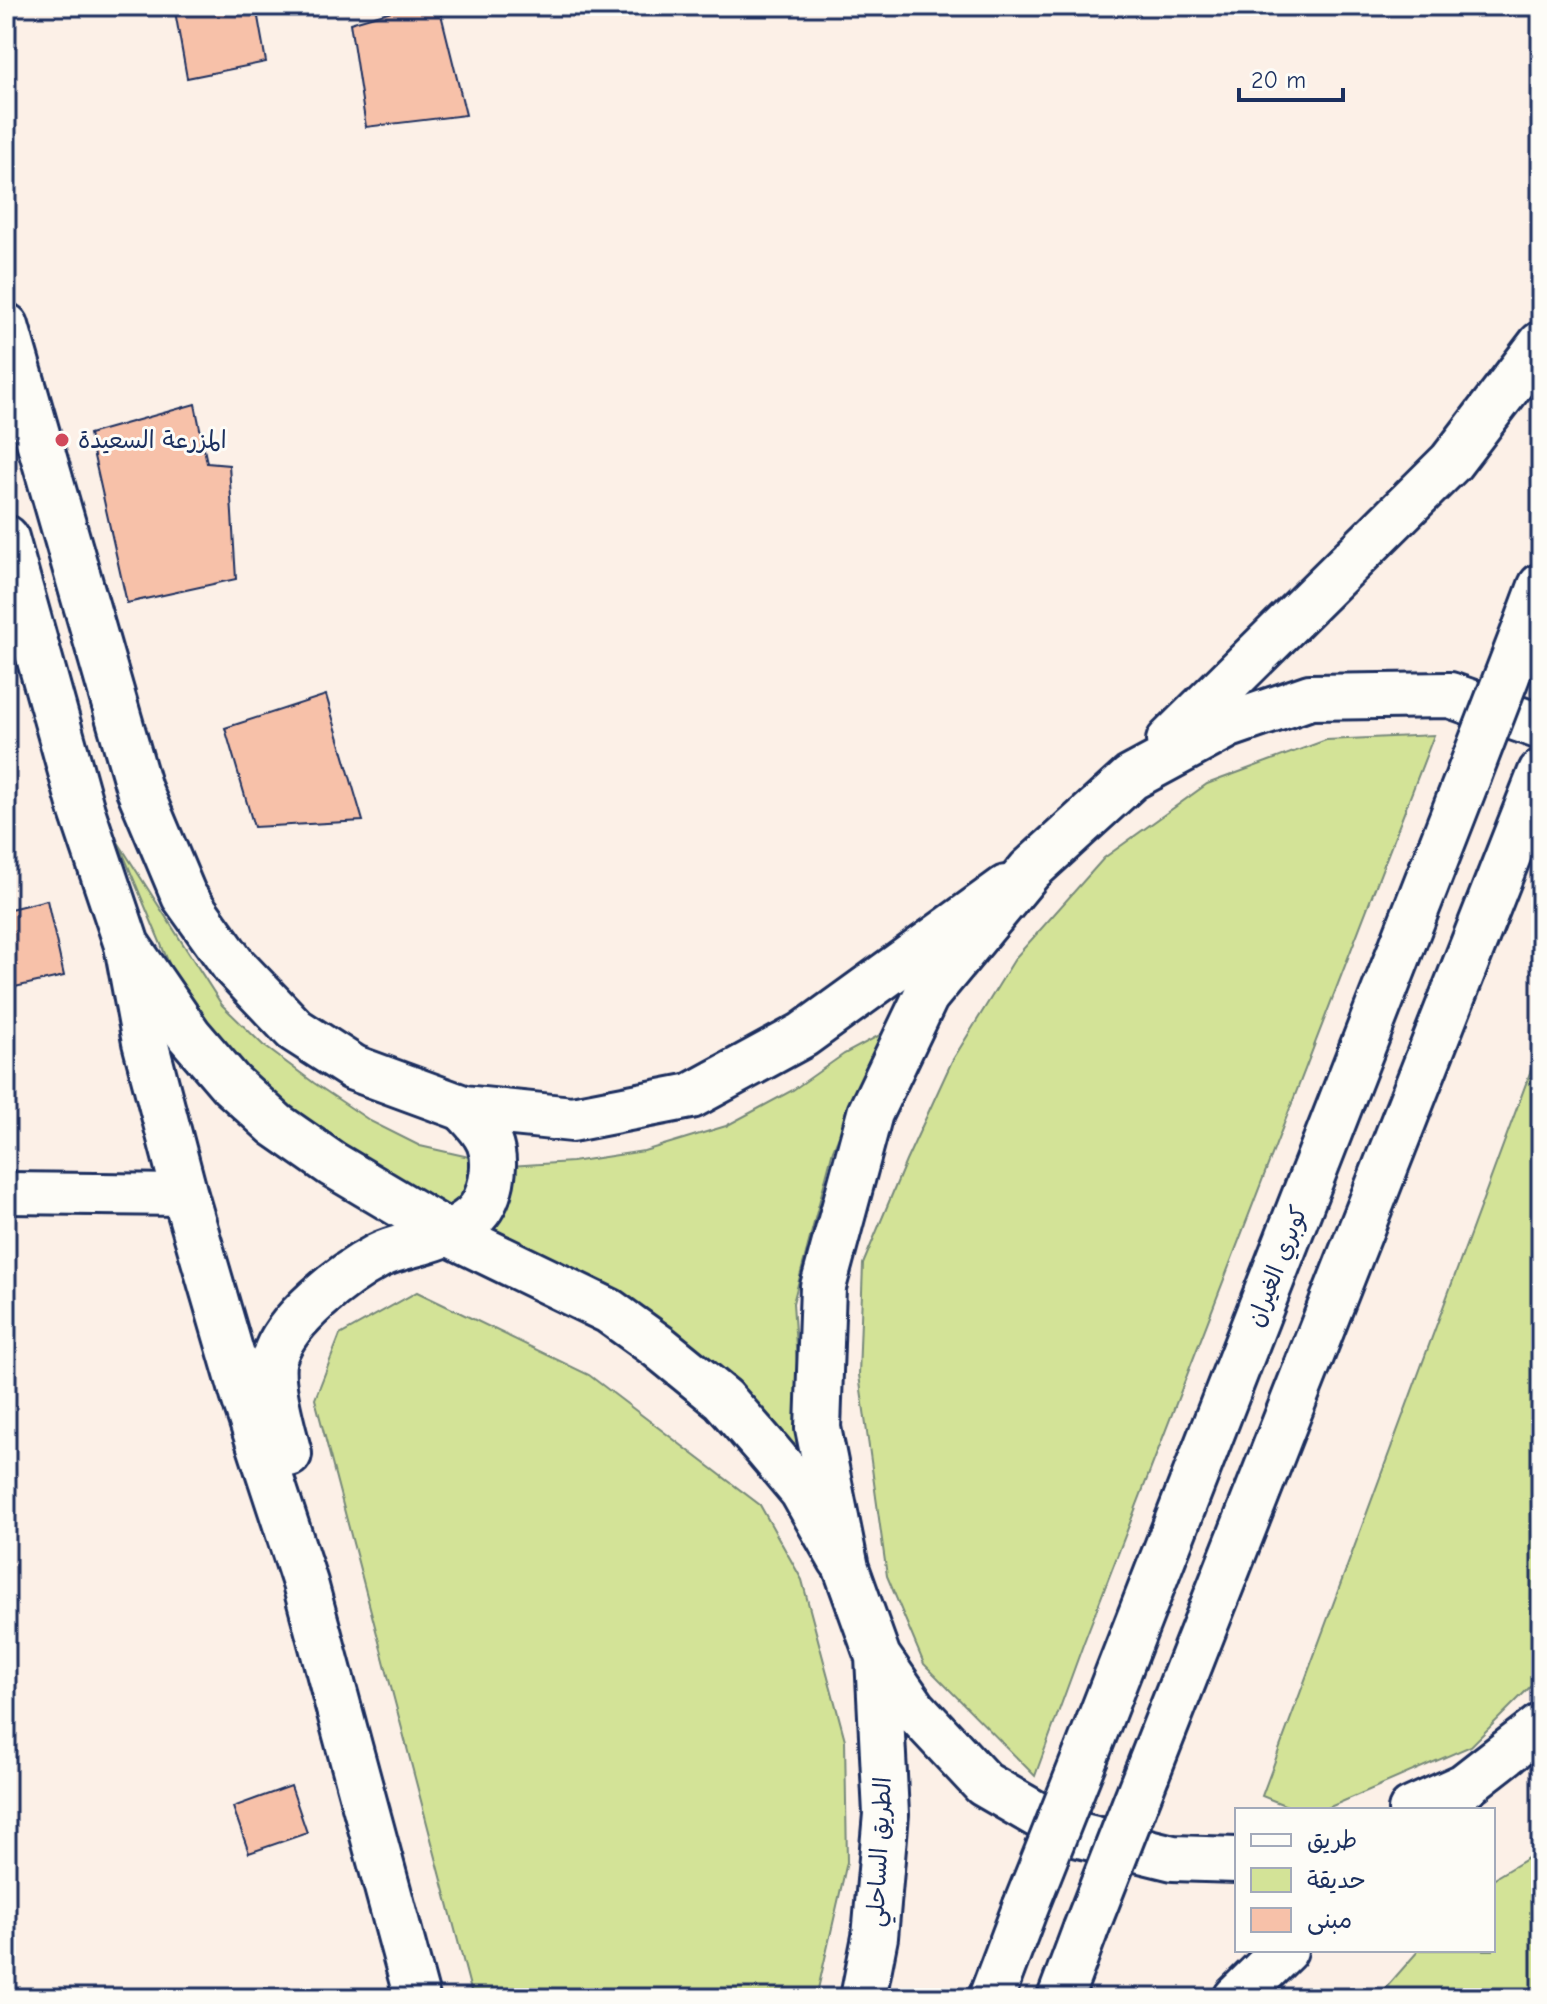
<svg xmlns="http://www.w3.org/2000/svg" width="1547" height="2004" viewBox="0 0 1547 2004" font-family="'Comic Neue','Playpen Sans Arabic',sans-serif">
  <style>
    .green { fill: #d3e397; stroke: #77897a; stroke-width: 2 }
    .building { fill: #f7c1a9; stroke: #1b2f5e; stroke-width: 2 }
    .lines { fill: none; stroke-linecap: round; stroke-linejoin: round }
    .minor-casing { stroke: #1b2f5e; stroke-width: 46 }
    .tertiary-casing { stroke: #1b2f5e; stroke-width: 50 }
    .primary-casing { stroke: #1b2f5e; stroke-width: 50 }
    .trunk-casing { stroke: #1b2f5e; stroke-width: 50 }
    .minor { stroke: #fdfcf7; stroke-width: 40 }
    .tertiary { stroke: #fdfcf7; stroke-width: 44 }
    .primary { stroke: #fdfcf7; stroke-width: 44 }
    .trunk { stroke: #fdfcf7; stroke-width: 44 }
    .trunk-bridge-casing { stroke: #1b2f5e; stroke-width: 50; stroke-linecap: butt }
    .trunk-bridge { stroke: #fdfcf7; stroke-width: 44 }
    .poi-dot { fill: #d1495b; stroke: #fdfcf7; stroke-width: 3 }
    .labels { text-anchor: middle; dominant-baseline: central; stroke-width: 6; stroke-linejoin: round; paint-order: stroke }
    .poi-label { font-size: 24px; fill: #1b2f5e; stroke: #fdfcf7; text-anchor: start }
    .street-label { font-size: 24px; fill: #1b2f5e; stroke: #fdfcf7 }
  </style>
  <rect width="100%" height="100%" fill="#fcf0e7"/>
  <filter id="ink" filterUnits="userSpaceOnUse"><feTurbulence type="fractalNoise" baseFrequency=".0125" numOctaves="2"/><feDisplacementMap in="SourceGraphic" scale="16" xChannelSelector="R" yChannelSelector="G"/><feConvolveMatrix kernelMatrix="1 2 1 2 8 2 1 2 1" color-interpolation-filters="sRGB"/></filter>
  <g filter="url(#ink)">
    <path class="green" d="M1434 735 1084 1642 1035 1776 924 1664 887 1576 859 1375 863 1264 906 1161 952 1061 1016 957 1104 858 1207 784 1326 740Z
      M118 842 222 1005 263 1045 314 1083 372 1122 420 1146 509 1166 572 1162 644 1151 726 1126 793 1090 844 1054 893 1028 867 1068 833 1150 793 1303 804 1463 366 1168 234 1065 178 985Z
      M1541 1043V1676L1471 1746 1323 1810H1297L1262 1796Z
      M417 1292 589 1375 760 1505 802 1580 845 1740 847 1862 816 1998H473L315 1399 340 1335Z
      M1541 1850V1998H1377L1419 1950H1493V1879Z"/>
    <path class="building" d="M174 6H256L266 62 187 78Z
      M409 6H439L466 115 366 127 350 23Z
      M195 404 207 463 229 465 236 579 127 603 89 434Z
      M326 695 363 821 254 827 225 728Z
      M47 900 64 976 6 989V910Z
      M291 1786 307 1833 249 1853 233 1807Z"/>
    <g class="lines">
      <defs>
        <path id="minor" d="M6 1193 185 1195"/>
        <path id="tertiary" d="M127 945 145 1042 185 1195 243 1394 305 1583 417 1998
          M289 1454C283 1430 268 1381 274 1358 285 1319 344 1274 378 1256 399 1245 425 1244 447 1233 456 1229 466 1223 473 1217 491 1201 498 1164 489 1142 483 1128 473 1119 463 1108"/>
        <path id="primary" d="M6 326 139 789 184 896 234 966 295 1030 354 1068 463 1108 572 1119 691 1096 803 1035 1006 888
          M6 538 82 811 127 945 189 1035 231 1084 276 1125 332 1164 448 1233 609 1311 659 1347 723 1399 765 1447 802 1491 841 1560"/>
        <path id="trunk" d="M1525 629 1541 586
          M1169 741 1451 462 1541 344
          M1086 1755 1468 777
          M1147 1773 1541 772
          M1411 1810 1464 1786 1541 1726
          M1237 1860 1173 1858 1067 1832 984 1784 914 1709 878 1657 846 1568 818 1428 823 1287 870 1113 926 996 1030 870 1131 778 1229 725 1310 697 1450 695 1541 727
          M863 1998 875 1937 886 1814 878 1657
          M991 1998 1025 1908
          M1060 1998 1085 1931
          M1236 1998 1285 1950"/>
      </defs>
      <use href="#minor" class="minor-casing"/>
      <use href="#tertiary" class="tertiary-casing"/>
      <use href="#primary" class="primary-casing"/>
      <use href="#trunk" class="trunk-casing"/>
      <use href="#minor" class="minor"/>
      <use href="#tertiary" class="tertiary"/>
      <use href="#primary" class="primary"/>
      <use href="#trunk" class="trunk"/>
      <defs>
        <path id="trunk-bridge" d="M1468 777 1525 629
          M1025 1908 1086 1755
          M1085 1931 1147 1773"/>
      </defs>
      <use href="#trunk-bridge" class="trunk-bridge-casing"/>
      <use href="#trunk-bridge" class="trunk-bridge"/>
    </g>
  </g>
  <circle class="poi-dot" cx="62" cy="440" r="8"/>
  <g class="labels">
    <g class="poi-label">
      <text x="78" y="440">المزرعة السعيدة</text>
    </g>
    <g class="street-label">
      <text transform="translate(1277 1266) rotate(-69)">كوبري الغيران</text>
      <text transform="translate(879 1852) rotate(-87)">الطريق الساحلي</text>
    </g>
  </g>
  <rect width="1547" height="2004" fill="none" stroke="#fdfcf7" stroke-width="32"/>
  <rect x="16" y="16" width="1515" height="1972" fill="none" stroke="#1b2f5e" stroke-width="3" filter="url(#ink)"/>
  <rect x="1235" y="1808" width="260" height="144" fill="#fdfcf7" stroke="#a3aaba" stroke-width="2"/>
  <rect x="1251" y="1834" width="40" height="12" fill="#fdfcf7" stroke="#a3aaba" stroke-width="2"/>
  <text x="1307" y="1848" font-size="24" fill="#1b2f5e">طريق</text>
  <rect x="1251" y="1868" width="40" height="24" fill="#d3e397" stroke="#a3aaba" stroke-width="2"/>
  <text x="1307" y="1888" font-size="24" fill="#1b2f5e">حديقة</text>
  <rect x="1251" y="1908" width="40" height="24" fill="#f7c1a9" stroke="#a3aaba" stroke-width="2"/>
  <text x="1307" y="1928" font-size="24" fill="#1b2f5e">مبنى</text>
  <path d="M1239 88v12h104v-12" fill="none" stroke="#1b2f5e" stroke-width="4"/>
  <text x="1251" y="88" font-size="24" fill="#1b2f5e" stroke="#fdfcf7" stroke-width="6" paint-order="stroke">20 m</text>
</svg>
